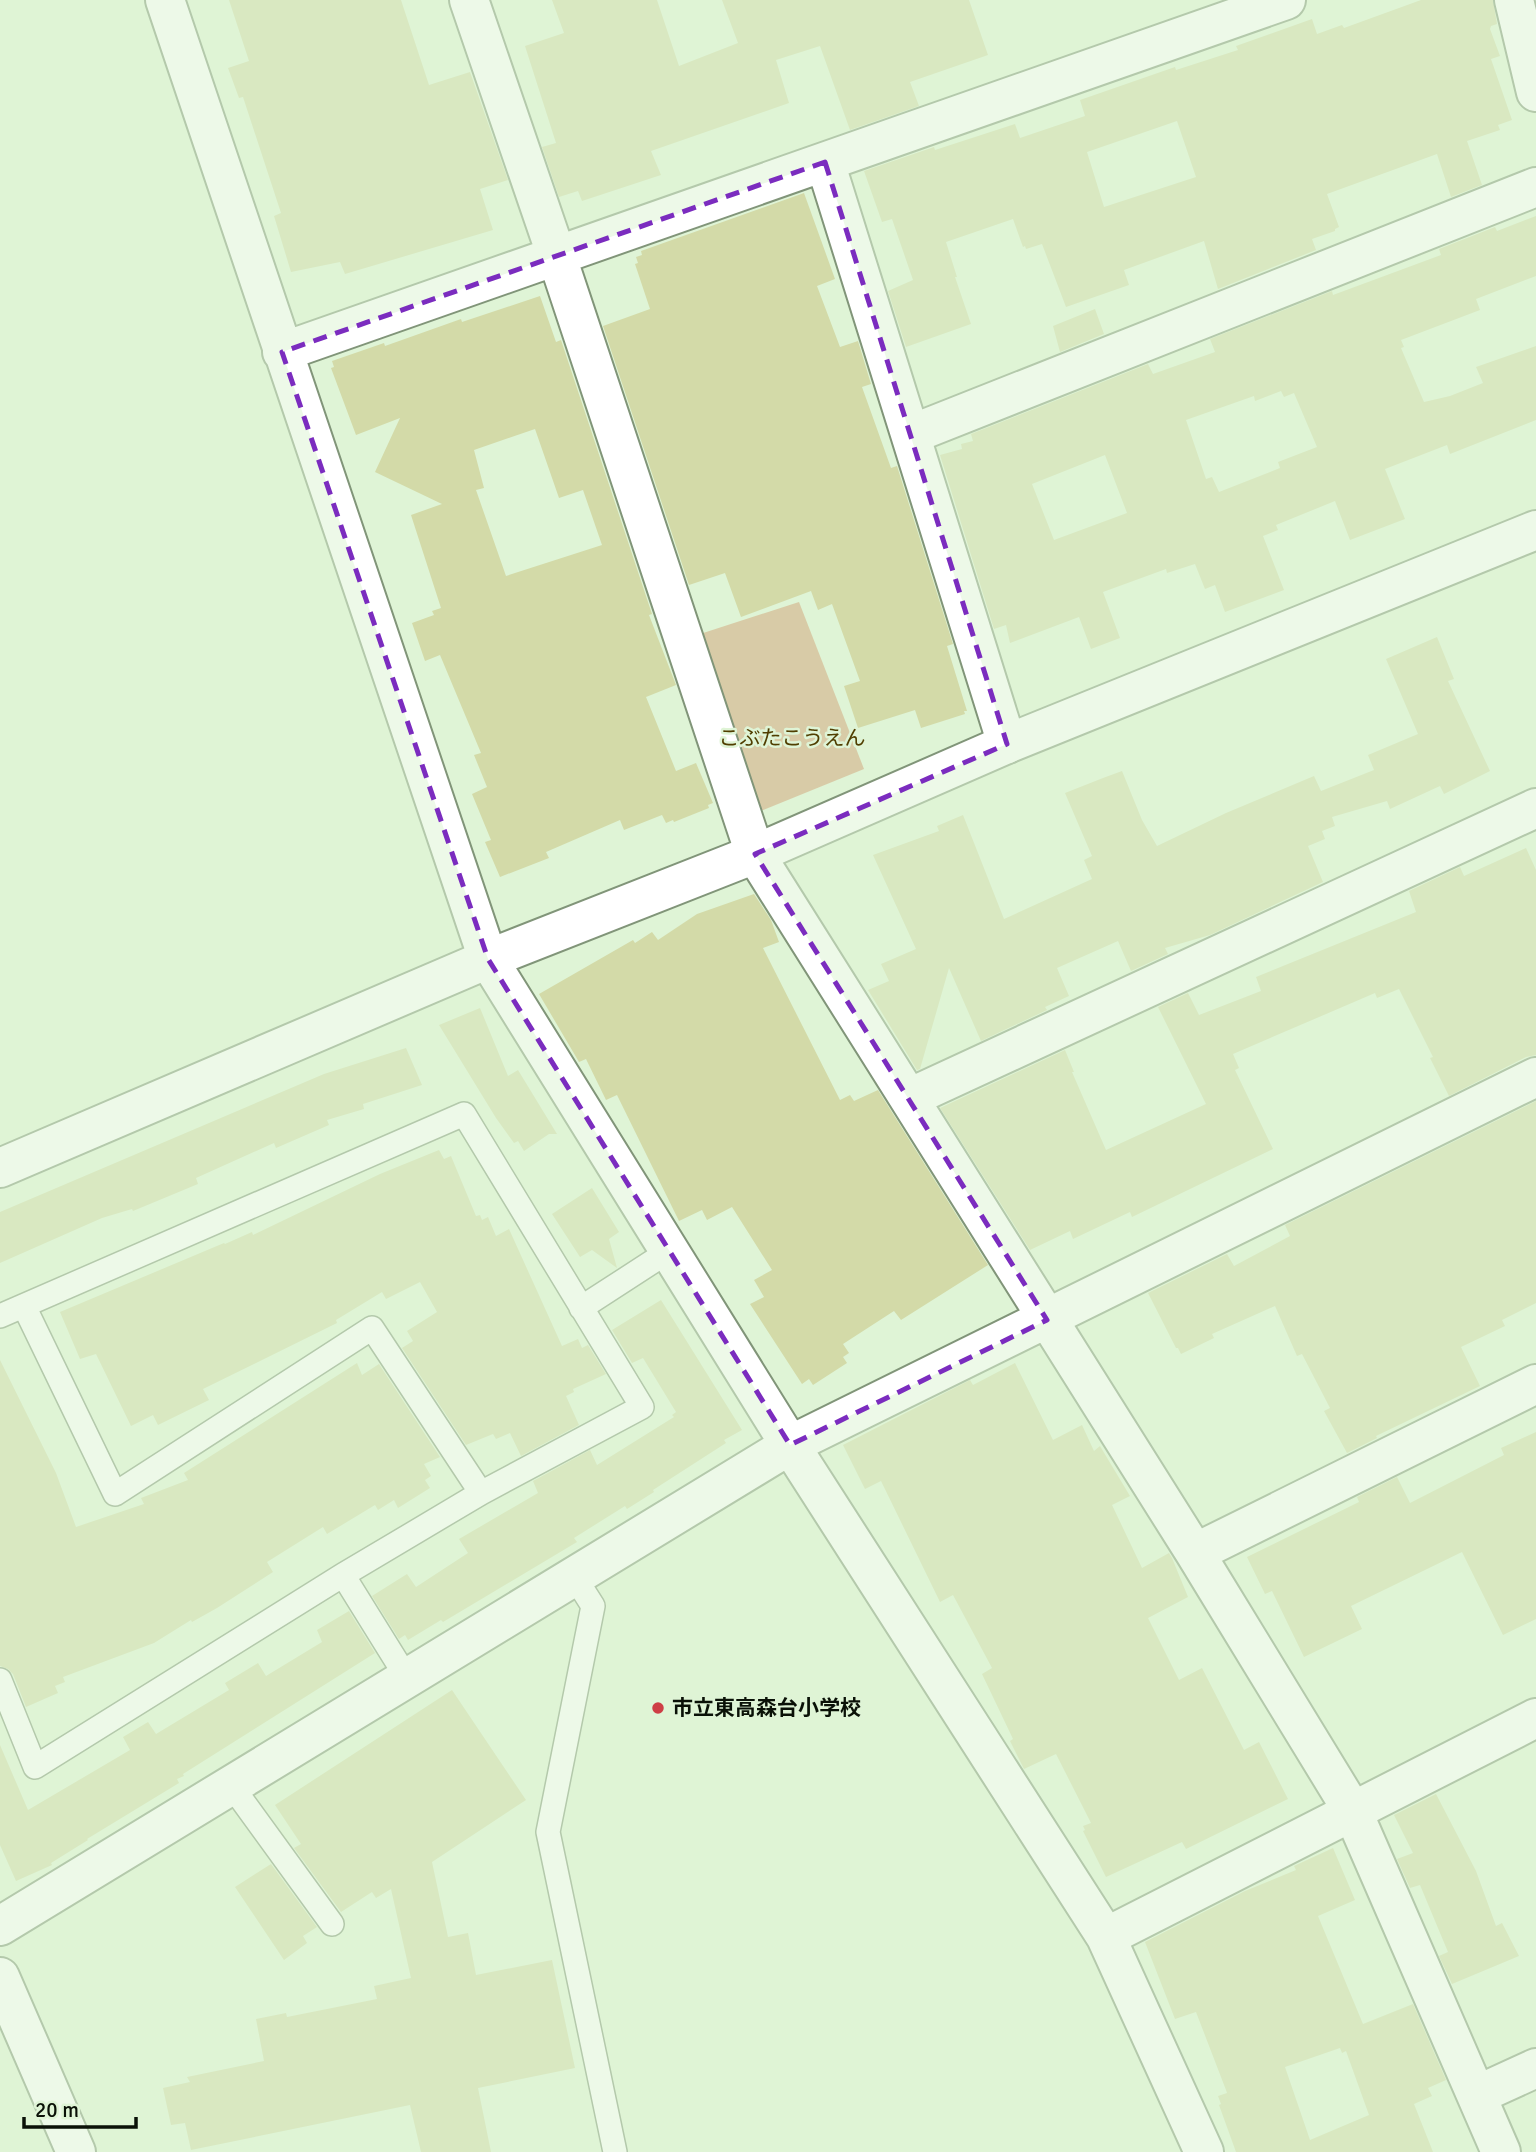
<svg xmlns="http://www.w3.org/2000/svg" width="1536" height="2152" viewBox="0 0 1536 2152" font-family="Signika,'Noto Sans JP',sans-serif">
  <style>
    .green { fill: #d8cba7 }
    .building { fill: #d3daa8; fill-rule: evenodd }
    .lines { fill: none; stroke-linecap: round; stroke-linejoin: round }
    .service-casing { stroke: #819579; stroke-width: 26 }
    .minor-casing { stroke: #819579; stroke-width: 42 }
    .tertiary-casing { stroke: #819579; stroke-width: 42 }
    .service { stroke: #fff; stroke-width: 23 }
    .minor { stroke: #fff; stroke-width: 38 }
    .tertiary { stroke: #fff; stroke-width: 38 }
    .marked { fill: none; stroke: #7b2cbf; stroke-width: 5; stroke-dasharray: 14 9; stroke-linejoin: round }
    .poi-dot { fill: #ce3e45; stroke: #dff4d6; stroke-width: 2.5 }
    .labels { text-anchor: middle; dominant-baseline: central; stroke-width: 5; stroke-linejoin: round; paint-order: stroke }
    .park-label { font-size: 21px; fill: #503e00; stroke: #dff4d6 }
    .poi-label { font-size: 21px; font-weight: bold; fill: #0a1107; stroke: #dff4d6; text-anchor: start }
  </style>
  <rect width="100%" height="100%" fill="#dff4d6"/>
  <path class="green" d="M799 602 864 769 758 812 697 635Z"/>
  <path class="building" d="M229 0H401L429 85 470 72 508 180 480 189 493 230 345 274 340 262 291 272 274 216 281 213 243 97 239 98 228 68 249 61Z
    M552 0H657L679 66 738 43 722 0H969L988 55 910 82 919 106 850 130 820 46 776 60 789 103 651 151 661 175 582 201 578 191 559 197 542 147 556 143 525 46 564 33Z
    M1421 0H1493L1497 24 1491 26 1490 29 1500 56 1491 59 1512 120 1498 125 1500 130 1467 141 1482 185 1451 197 1437 154 1327 194 1339 227 1335 229V231L1312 239 1316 250 1218 289 1204 241 1124 270 1129 285 1066 307 1042 244 1026 249 1025 246 1023 247 1013 219 946 242 957 277H955L971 324 906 347 888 291 913 280 892 219 882 222 864 171 934 147 935 150 1015 124 1020 138 1085 116 1080 100 1175 67 1176 70 1238 50 1236 46 1312 19 1317 34 1342 25 1344 28ZM1177 121 1196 177 1104 207 1087 152Z
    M804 193 835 279 817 286 840 347 858 341 871 384 862 387 891 468 897 466 953 644 947 646 967 711H964L965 714 921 728 915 710 858 728 844 686 860 681 832 604 818 610 811 591 741 617 725 573 689 585 603 326 650 309 635 264 638 263 636 257 642 255 641 251Z
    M1536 216V276L1476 299 1480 310 1401 340 1404 347 1401 348 1424 402 1450 396 1483 383 1476 367 1536 346V420L1450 454 1447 445 1385 469 1405 519 1350 540 1335 501 1276 525 1278 530 1263 536 1284 590 1225 612 1215 585 1205 589 1195 564 1167 573 1166 569 1103 592 1120 638 1091 649 1079 617 1010 643 1006 625 994 629 940 455 962 449 961 444 973 441 971 434 1148 364 1153 374 1215 352 1210 339 1332 291 1333 295 1441 255 1439 249 1495 227 1497 231ZM1281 391 1284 397 1294 393 1317 447 1278 462 1280 468 1219 492 1212 477 1206 479 1186 420 1254 396 1255 401ZM1105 455 1127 513 1054 540 1032 484Z
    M540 296 556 342 561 340 647 599 652 614 649 615 676 685 646 697 676 771 696 763 713 803 708 805 709 808 674 822 673 820 666 823 662 815 624 830 620 820 546 852 549 858 500 877 485 842 491 840 472 794 487 787 474 755 481 753 440 655 425 661 412 623 434 615 432 611 441 608 411 515 442 504 375 472 400 418 356 435 331 368 334 367 332 361 384 343 385 346 461 319 462 322ZM535 429 559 498 583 490 602 545 506 576 476 490 484 488 474 450Z
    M1095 309 1104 334 1060 352 1053 326Z
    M1437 637 1454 679 1448 681 1490 771 1444 794 1440 786 1390 809 1387 801 1332 817 1335 826 1322 831 1325 839 1308 846 1323 882 1210 935 1165 948 1168 954 1131 971 1118 941 1057 968 1069 996 1045 1007 1047 1010 981 1041 949 968 920 1069 917 1070 868 990 889 981 881 964 916 949 873 855 939 831 937 826 963 815 1004 919 1092 879 1084 860 1092 856 1065 793 1103 778 1122 771 1142 820 1157 846 1226 813 1314 776 1321 791 1374 770 1368 755 1418 734 1386 659Z
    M1526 848 1536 870V1055L1526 1057 1449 1096 1430 1058 1433 1057 1399 989 1377 998 1375 993 1233 1054 1239 1068 1235 1070 1273 1149 1132 1217 1130 1212 1073 1239 1070 1231 1030 1250 940 1108 1065 1050 1074 1072H1072L1106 1150 1206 1104 1158 1007 1188 993 1199 1015 1261 991 1256 977 1416 912 1409 891 1460 867 1464 876Z
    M754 894 771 920 779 942 763 948 840 1100 850 1095 854 1101 878 1090 988 1265 901 1320 894 1311 843 1344 849 1353 843 1357 847 1363 813 1385 809 1379 802 1384 750 1304 764 1297 754 1280 772 1270 732 1207 707 1220 702 1210 679 1221 617 1095 606 1100 586 1059 579 1062 539 994 633 940 635 943 652 932 658 940 697 914Z
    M480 1008 508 1076 518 1070 557 1134H549L524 1151 518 1141 514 1143 496 1118 439 1025Z
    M406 1048 422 1085 363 1104 364 1109 327 1120 329 1125 276 1148 274 1143 196 1178 198 1184 133 1211 132 1209 102 1218 0 1263V1212L324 1074Z
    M1536 1101V1303L1502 1320 1505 1326 1461 1347 1480 1386 1376 1436 1377 1438 1347 1453 1324 1411 1330 1408 1302 1354 1297 1356 1275 1306 1212 1334 1214 1338 1181 1354 1178 1348H1176L1148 1293 1227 1254 1234 1266 1290 1236 1285 1225Z
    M439 1150 444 1159 451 1156 476 1216 480 1215 482 1220 488 1217 496 1236 509 1229 562 1346 578 1339 582 1348 588 1345 606 1374 573 1389 574 1392 566 1396 579 1425 521 1456 510 1433 496 1439 493 1434 466 1445 402 1348 413 1341 407 1331 437 1312 420 1282 386 1299 382 1292 336 1320 337 1323 203 1389 209 1400 158 1425 153 1415 131 1426 96 1354 80 1359 60 1312 224 1243 225 1244 252 1232 253 1235 380 1174Z
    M592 1188 619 1232 609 1239 617 1268 592 1250 580 1257 552 1214Z
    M661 1300 742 1430 724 1440 726 1443 653 1490 654 1492 627 1509 625 1506 574 1538 577 1542 443 1622 441 1620 408 1640 405 1635 399 1639 372 1596 407 1574 416 1587 468 1553 459 1539 538 1493 533 1481 590 1450 597 1465 674 1417 672 1415 676 1412 643 1358 632 1363 612 1330Z
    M0 1360 56 1473 76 1527 144 1504 141 1498 188 1480 184 1473 357 1363 362 1375 379 1364 440 1457 424 1464 431 1476 425 1480 430 1488 398 1508 394 1500 378 1510 375 1505 327 1534 323 1527 267 1562 273 1572 217 1608 192 1622 191 1620 154 1643 63 1677 65 1682 55 1686 58 1693 26 1707 13 1674 8 1669 0 1666Z
    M1015 1363 1053 1440 1082 1425 1094 1451 1100 1446 1130 1496 1112 1505 1142 1568 1169 1553 1172 1558 1188 1597 1148 1618 1179 1680 1202 1668 1244 1750 1259 1742 1288 1799 1186 1849 1182 1842 1106 1877 1083 1831 1085 1830 1083 1826 1091 1823 1056 1754 1024 1769 1010 1741 1013 1739 982 1674 992 1668 953 1595 940 1602 881 1481 865 1489 843 1445 970 1380 973 1385Z
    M1536 1432V1619L1503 1635 1462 1552 1351 1606 1362 1629 1304 1657 1272 1591 1265 1594 1247 1557 1359 1502 1357 1497 1397 1477 1410 1503 1504 1455 1501 1448Z
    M349 1611 375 1653 183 1774 184 1776 177 1779 179 1783 87 1839 88 1840 51 1863 52 1865 16 1881 0 1845V1745L28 1810 130 1750 123 1737 148 1722 156 1734 229 1690 225 1683 258 1663 266 1676 322 1642 317 1630Z
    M452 1690 526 1800 432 1862 448 1937 468 1933 476 1975 552 1960 575 2068 478 2088 491 2152H421L410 2105 191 2150 185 2123 171 2125 163 2088 190 2082 187 2077 264 2061 256 2019 286 2013 287 2017 377 1999 374 1986 411 1978 391 1889 376 1898 372 1892 341 1912 294 1848 301 1844 275 1805Z
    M1436 1794 1476 1871 1496 1926 1502 1923 1519 1956 1452 1984 1439 1956 1448 1952 1420 1885 1410 1888 1397 1859 1413 1853 1394 1815Z
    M1333 1848 1355 1900 1318 1916 1363 2024 1413 2004 1446 2080 1428 2088 1432 2096 1414 2104 1433 2152H1236L1219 2105 1221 2104 1218 2096 1227 2093 1226 2090 1196 2012 1175 2019 1145 1942 1245 1891 1296 1870 1294 1866ZM1340 2048 1342 2053 1346 2051 1369 2115 1310 2140 1285 2067Z
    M271 1864 317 1927 303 1936 307 1943 284 1960 235 1887Z"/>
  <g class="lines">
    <defs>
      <path id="service" d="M24 1306 115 1494 372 1328 481 1493
        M581 1308 669 1251
        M0 1316 464 1114 642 1407 481 1493 343 1575 35 1767 0 1680
        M343 1575 407 1678
        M574 1576 593 1606 548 1832 615 2152
        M231 1785 332 1924"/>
      <path id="minor" d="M165 0 488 959 790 1445 1106 1937 1204 2152
        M469 0 557 257 755 854 1195 1553 1352 1810 1501 2152
        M1514 0 1536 92
        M825 162 1007 744
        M282 352 1286 0
        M912 434 1536 187
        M909 1098 1536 808
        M1195 1553 1536 1384
        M0 1926 790 1445 1536 1077
        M1106 1937 1536 1718
        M1477 2095 1536 2068"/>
      <path id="tertiary" d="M0 1168 488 959 755 854 1007 744 1536 530
        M0 1977 76 2152"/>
    </defs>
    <use href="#service" class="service-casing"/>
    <use href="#minor" class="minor-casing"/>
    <use href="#tertiary" class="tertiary-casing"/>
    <use href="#service" class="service"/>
    <use href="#minor" class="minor"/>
    <use href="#tertiary" class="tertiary"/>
  </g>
  <path d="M0 0H1536V2152H0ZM825 162 1007 744 755 854 1047 1320 790 1445 488 959 282 352Z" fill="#dff4d6" fill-opacity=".55" fill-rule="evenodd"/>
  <path class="marked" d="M825 162 1007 744 755 854 1047 1320 790 1445 488 959 282 352Z"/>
  <circle class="poi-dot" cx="658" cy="1708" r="7"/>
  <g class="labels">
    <g class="park-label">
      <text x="792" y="738">こぶたこうえん</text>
    </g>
    <g class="poi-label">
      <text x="672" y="1708">市立東高森台小学校</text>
    </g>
  </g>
  <path d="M24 2117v10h112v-10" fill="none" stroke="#0a1107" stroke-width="3.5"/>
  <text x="35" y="2117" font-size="21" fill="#0a1107" stroke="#dff4d6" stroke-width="5" paint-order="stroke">20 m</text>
</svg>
